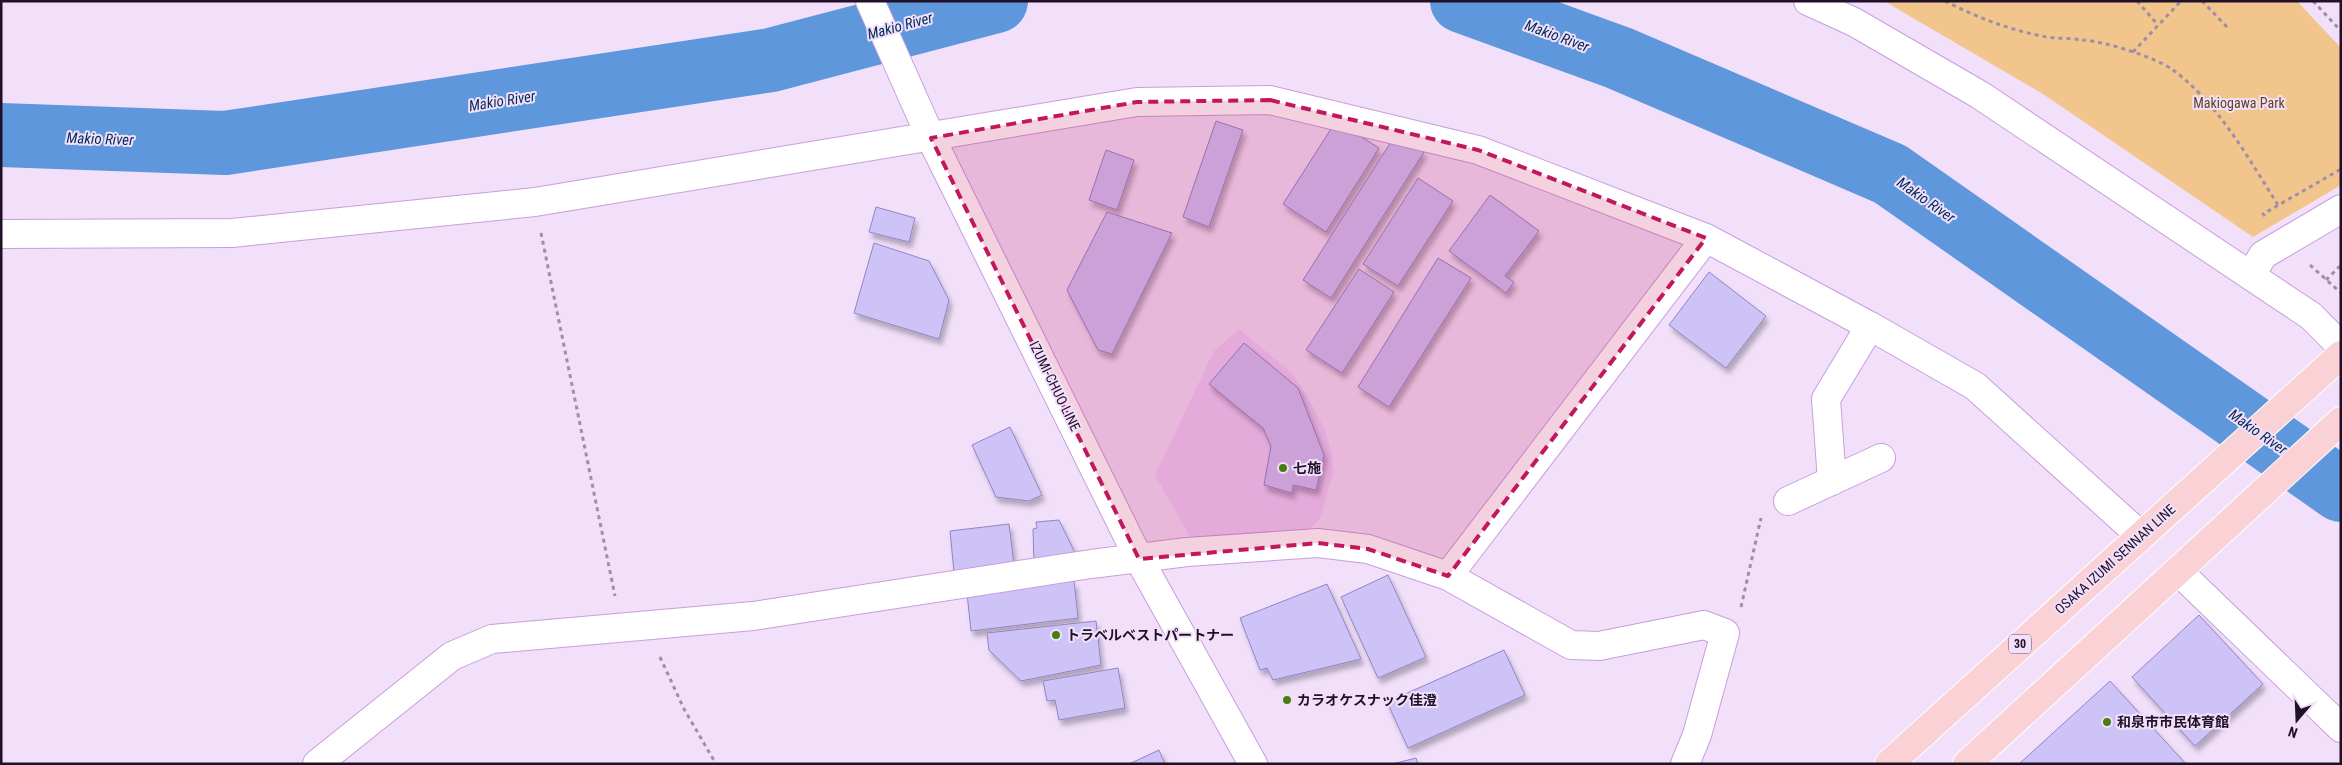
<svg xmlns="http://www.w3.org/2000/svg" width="2342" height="765" viewBox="0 0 2342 765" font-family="'Roboto Condensed','Noto Sans JP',sans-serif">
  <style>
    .built { fill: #ebcffb }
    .green { fill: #f1c58b }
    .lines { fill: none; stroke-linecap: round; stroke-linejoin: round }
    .river { stroke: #5e97dc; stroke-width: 64 }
    .building { fill: #cec3f7; stroke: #9283c7; filter: url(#shadow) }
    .minor-casing { stroke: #c89dde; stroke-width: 30 }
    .tertiary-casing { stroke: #c89dde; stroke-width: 30 }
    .primary-casing { stroke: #fff; stroke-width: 30 }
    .path { stroke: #9f8ea8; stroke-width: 3; stroke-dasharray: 4 4; stroke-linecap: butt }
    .minor { stroke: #fff; stroke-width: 28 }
    .tertiary { stroke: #fff; stroke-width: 28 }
    .primary { stroke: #fad1d4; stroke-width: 28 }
    .marked { fill: #c2185b; fill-opacity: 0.2; stroke: #c2185b; stroke-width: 4; stroke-dasharray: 10 6; stroke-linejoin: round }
    .poi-dot { fill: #477d13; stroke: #f2e0fb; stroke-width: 2 }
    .labels { text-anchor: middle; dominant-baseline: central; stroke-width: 4; stroke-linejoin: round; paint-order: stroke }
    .shield { fill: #f2e0fb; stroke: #5f4e67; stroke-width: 1 }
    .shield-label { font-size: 12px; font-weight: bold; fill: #201028 }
    .park-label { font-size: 14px; fill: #5d4523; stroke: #f2e0fb }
    .street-label { font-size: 14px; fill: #201028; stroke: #f2e0fb }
    .poi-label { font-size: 14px; font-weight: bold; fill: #201028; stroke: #f2e0fb; text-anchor: start }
    .water-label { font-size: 15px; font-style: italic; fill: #012b56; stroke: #f2e0fb }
  </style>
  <defs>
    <filter id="shadow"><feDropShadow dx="3" dy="5.5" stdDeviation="2.5" flood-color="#0004"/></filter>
  </defs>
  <rect width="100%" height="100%" fill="#f2e0fb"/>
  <path class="built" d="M1239 329 1292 373 1308 397 1325 430 1332 454 1333 474 1320 519 1303 535 1193 542 1155 475 1214 351Z"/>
  <path class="green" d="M1884 1H2297L2341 48V185L2253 237 2043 94Z"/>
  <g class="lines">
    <path class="river" d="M1462 1 1619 58 1890 174 2341 490
      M1 135 225 143 771 60 996 1"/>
  </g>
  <path class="building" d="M1216 121 1243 130 1209 227 1183 217Z
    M1336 121 1379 148 1326 232 1283 204Z
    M1396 134 1424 152 1331 298 1303 280Z
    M1106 150 1134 160 1117 210 1089 200Z
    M1418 178 1453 201 1398 286 1363 264Z
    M1490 195 1539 231 1505 276 1514 282 1506 293 1449 251Z
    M876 207 915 218 909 242 869 232Z
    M1107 212 1172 233 1112 354 1098 350 1067 290Z
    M874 243 929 261 949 300 939 339 854 313Z
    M1438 258 1471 278 1389 407 1358 387Z
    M1359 269 1394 292 1342 373 1306 350Z
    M1709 272 1766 316 1726 368 1669 325Z
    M1244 343 1298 388 1324 455 1316 490 1293 485 1292 493 1264 485 1271 446 1263 428 1209 384Z
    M1010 427 1042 495 1029 501 996 497 972 445Z
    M1059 520 1077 557 1034 562 1033 529 1037 528 1036 522Z
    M1009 524 1014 565 954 572 950 531Z
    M1388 575 1426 657 1378 678 1341 597Z
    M1074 581 1078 618 971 631 967 593Z
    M1327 584 1361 659 1273 680 1267 668 1260 670 1240 618Z
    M2199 615 2263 684 2195 746 2132 677Z
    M1096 621 1101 665 1021 681 989 650 987 633Z
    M1504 650 1525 695 1408 748 1387 702Z
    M1118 668 1125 708 1059 720 1055 700 1047 701 1043 681Z
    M2110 681 2186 764H2019Z
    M1159 750 1165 764H1129Z
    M1416 758 1418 764H1392Z"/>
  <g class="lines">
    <defs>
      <path id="minor" d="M1 234 232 233 535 202 1137 102 1270 100 1478 150 1706 238 1870 326 1975 386 2140 535
        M2251 275 2263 255 2341 209
        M1832 481 1826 399 1870 326
        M1788 501 1881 458
        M2178 571 2341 728
        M1448 576 1706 238
        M317 764 452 656 492 639 753 616 1091 564 1187 552 1318 543 1368 549 1448 576 1571 645 1599 646 1704 625 1725 633 1697 735 1685 764"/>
      <path id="tertiary" d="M870 1 931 138 1139 559 1253 764
        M1808 1 1854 22 1980 95 2311 316 2341 346"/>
      <path id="primary" d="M1889 764 2341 355
        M1967 764 2341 421"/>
    </defs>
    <use href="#minor" class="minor-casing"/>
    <use href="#tertiary" class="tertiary-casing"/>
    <use href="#primary" class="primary-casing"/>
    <path class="path" d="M1945 1C1976 17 2007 29 2042 36 2055 39 2070 38 2083 40 2107 42 2155 57 2173 70 2219 104 2248 158 2278 205
      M2137 1 2158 25
      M2202 1 2228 28
      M2313 1 2341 31
      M2133 52 2181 1
      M2265 216 2263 214 2341 169
      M541 233 615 596
      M2310 265 2341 293
      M2326 280 2341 265
      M1741 607 1761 518
      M660 657 684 709 716 764"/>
    <use href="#minor" class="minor"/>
    <use href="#tertiary" class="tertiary"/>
    <use href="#primary" class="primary"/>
  </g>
  <path class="marked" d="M1270 100 1478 150 1706 238 1448 576 1368 549 1318 543 1139 559 931 138 1137 102Z"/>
  <g class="poi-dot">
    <circle cx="1283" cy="468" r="5"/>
    <circle cx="1056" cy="635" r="5"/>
    <circle cx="1287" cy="700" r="5"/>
    <circle cx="2107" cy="722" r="5"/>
  </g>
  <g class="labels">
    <rect class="shield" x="2009" y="634.5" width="22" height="19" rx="4"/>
    <g class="shield-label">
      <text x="2020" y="644">30</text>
    </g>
    <g class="park-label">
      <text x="2239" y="103">Makiogawa Park</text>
    </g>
    <g class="street-label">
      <text transform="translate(1055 386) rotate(64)">IZUMI-CHUO LINE</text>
      <text transform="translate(2115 559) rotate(-42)">OSAKA IZUMI SENNAN LINE</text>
    </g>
    <g class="poi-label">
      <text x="1293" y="468">七施</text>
      <text x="1066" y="635">トラベルベストパートナー</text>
      <text x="1297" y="700">カラオケスナック佳澄</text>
      <text x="2117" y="722">和泉市市民体育館</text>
    </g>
    <g class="water-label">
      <text transform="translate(900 26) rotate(-15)">Makio River</text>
      <text transform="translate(1557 36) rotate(20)">Makio River</text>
      <text transform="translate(502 101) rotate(-9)">Makio River</text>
      <text transform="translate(100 139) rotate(2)">Makio River</text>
      <text transform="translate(1926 200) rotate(35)">Makio River</text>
      <text transform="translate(2258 432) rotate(35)">Makio River</text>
    </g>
  </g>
  <rect width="2342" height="765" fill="none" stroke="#201028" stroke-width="5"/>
  <g transform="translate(2297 720) rotate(199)" stroke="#f2e0fb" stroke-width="4" paint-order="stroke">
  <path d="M0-4L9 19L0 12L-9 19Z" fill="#201028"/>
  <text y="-8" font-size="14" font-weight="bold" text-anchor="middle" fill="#201028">N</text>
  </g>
</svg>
